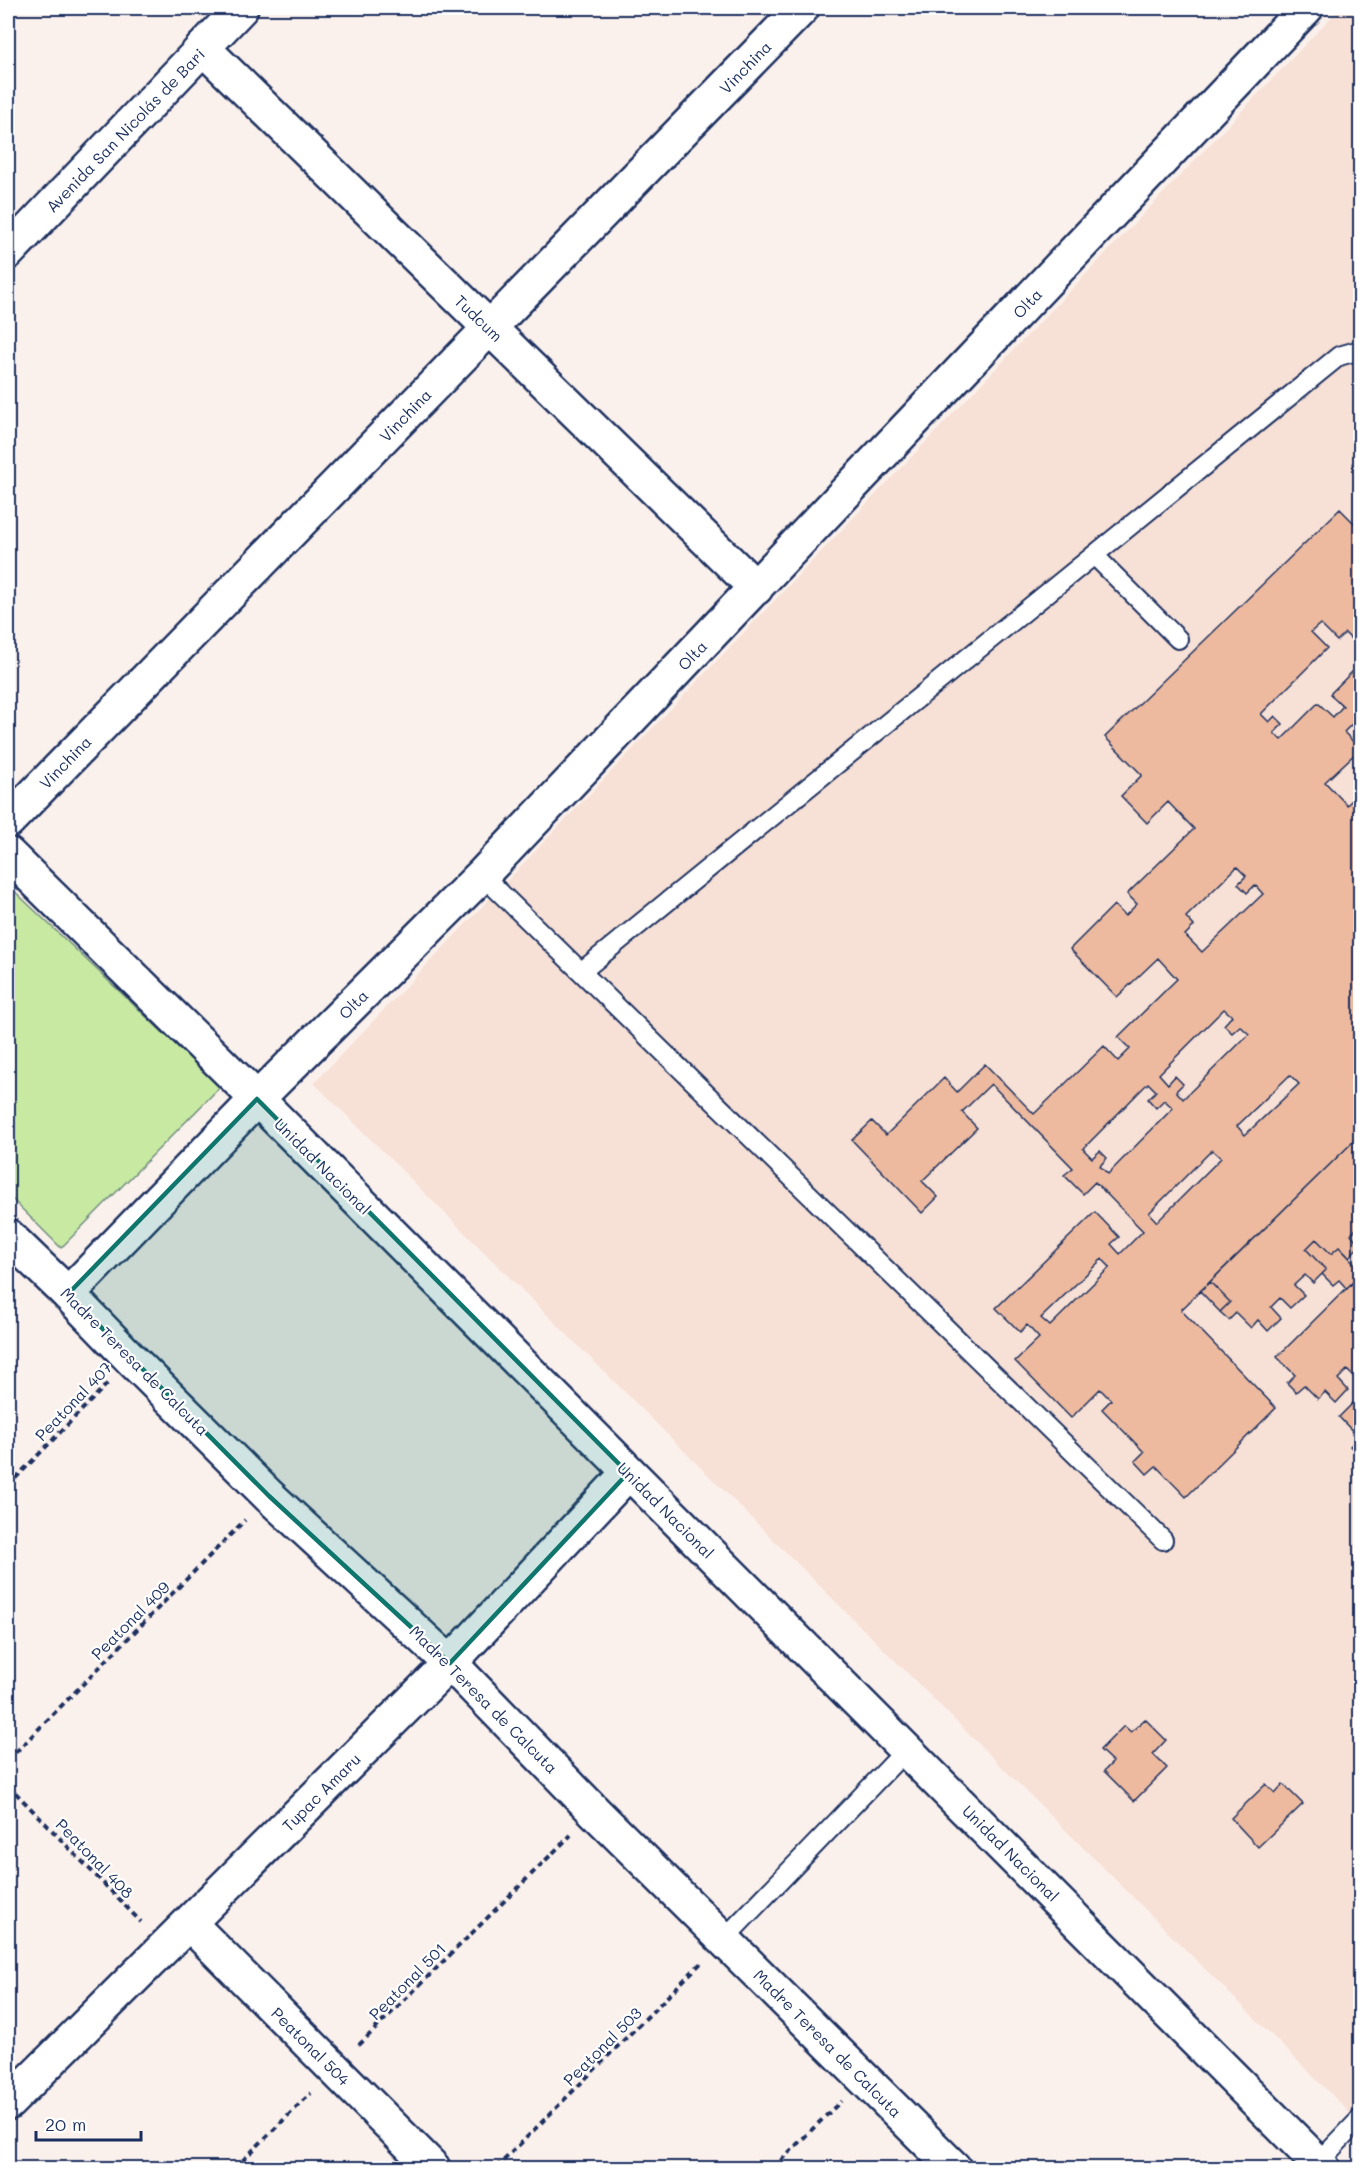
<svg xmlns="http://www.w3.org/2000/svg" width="1368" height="2176" viewBox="0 0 1368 2176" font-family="Mali,sans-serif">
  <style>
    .built { fill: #f7e0d5 }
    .green { fill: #c7e9a2; stroke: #718c80; stroke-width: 1.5 }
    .building { fill: #edba9f; stroke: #1b2f5e; stroke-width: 1.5; fill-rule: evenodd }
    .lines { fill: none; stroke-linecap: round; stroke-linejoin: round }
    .lane-casing { stroke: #1b2f5e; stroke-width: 22 }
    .street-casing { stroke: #1b2f5e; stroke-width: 38 }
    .secondary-casing { stroke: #1b2f5e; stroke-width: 38 }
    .path { stroke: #1b2f5e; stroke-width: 4; stroke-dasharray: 6 4.5; stroke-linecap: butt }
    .lane { stroke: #fff; stroke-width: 18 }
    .street { stroke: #fff; stroke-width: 33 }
    .secondary { stroke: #fff; stroke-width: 33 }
    .marked { fill: #0f766e; fill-opacity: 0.2; stroke: #0f766e; stroke-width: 4.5; stroke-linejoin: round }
    .labels { text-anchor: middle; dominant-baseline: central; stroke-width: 4.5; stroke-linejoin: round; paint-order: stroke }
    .street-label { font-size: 16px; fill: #1b2f5e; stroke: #fff }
  </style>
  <rect width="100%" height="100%" fill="#fbf1ec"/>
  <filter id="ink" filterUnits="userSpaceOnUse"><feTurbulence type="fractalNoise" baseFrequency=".0167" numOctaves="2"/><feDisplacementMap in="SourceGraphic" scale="12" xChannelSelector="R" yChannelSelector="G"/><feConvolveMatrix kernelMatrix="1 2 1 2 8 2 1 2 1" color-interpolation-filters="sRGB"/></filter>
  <g filter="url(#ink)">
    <path class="built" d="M1340 8H1360V2123L314 1083Z"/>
    <path class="green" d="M8 885 220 1087 61 1248 8 1195Z"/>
    <path class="building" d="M1340 509 1359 528 1360 527V622L1356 626 1360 630V634L1353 641 1345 633 1337 641 1320 624 1311 632 1327 648 1261 714 1269 722 1275 716 1283 724 1274 733 1281 740 1318 703 1333 717 1343 706 1330 694 1360 664V724L1356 720 1344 732 1360 749 1325 782 1347 805 1360 792V1135L1181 1310 1276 1408 1186 1497 1156 1466 1147 1474 1135 1461 1144 1452 1102 1409 1111 1400 1100 1389 1071 1418 1015 1361 1039 1338 1027 1325 1020 1332 996 1308 1095 1212 1119 1237 1111 1244 1120 1254 1143 1231 1095 1182 1083 1194 1064 1175 1073 1168 991 1084 962 1112 977 1128 922 1181 938 1197 922 1213 852 1140 872 1121 886 1135 944 1078 957 1092 985 1064 1034 1114 1104 1046 1118 1061 1130 1049 1118 1037 1177 979 1158 958 1117 997 1070 949 1114 905 1125 916 1137 904 1127 894 1194 829 1168 802 1147 823 1121 796 1142 775 1105 737ZM1237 867 1246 876 1238 884 1247 893 1255 885 1263 894 1202 952 1185 935 1194 926 1186 917ZM1224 1009 1232 1016 1224 1025 1232 1033 1240 1026 1249 1034 1183 1099 1176 1091 1183 1084 1175 1076 1168 1084 1159 1074ZM1290 1075 1299 1084 1245 1135 1237 1126ZM1148 1083 1156 1091 1148 1099 1156 1108 1164 1100 1173 1108 1108 1174 1100 1166 1107 1158 1100 1151 1092 1158 1083 1149ZM1212 1150 1221 1158 1157 1222 1149 1213ZM1102 1259 1110 1267 1050 1326 1041 1318Z
      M1360 1135V1225L1351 1234 1360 1245 1349 1257 1339 1247 1331 1254 1316 1239 1306 1249 1326 1270 1313 1283 1305 1275 1294 1285 1304 1295 1290 1308 1280 1298 1271 1307 1281 1318 1268 1331 1258 1320 1251 1328 1236 1313 1229 1320 1220 1312 1230 1302 1210 1282Z
      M1316 1239 1331 1254 1339 1247 1360 1269V1275L1347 1289 1339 1280 1333 1285 1322 1274 1326 1270 1306 1249Z
      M1360 1275V1376L1357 1380 1347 1370 1338 1379 1348 1390 1336 1403 1325 1392 1318 1399 1304 1385 1296 1392 1287 1383 1295 1375 1277 1357Z
      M1210 1282 1230 1302 1220 1312 1200 1291Z
      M1360 1396V1454L1359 1455 1350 1446 1359 1438 1339 1417Z
      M1145 1719 1166 1740 1153 1754 1167 1768 1134 1801 1104 1771 1113 1762 1100 1750 1124 1726 1131 1732Z
      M1266 1784 1275 1793 1283 1784 1303 1804 1258 1847 1231 1818Z"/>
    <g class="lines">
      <defs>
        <path id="lane" d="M1094 555 1178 639
          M482 875 1163 1540
          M582 971 1339 356 1360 350
          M724 1939 907 1749
          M1318 2163 1360 2119"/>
        <path id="street" d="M203 48 756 588
          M8 821 802 8
          M68 1294 257 1099 482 875 1306 8
          M189 1923 433 2168
          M8 2103 450 1663 628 1473"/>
        <path id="secondary" d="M8 252 241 8
          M8 854 257 1099 1323 2168
          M8 1236 68 1294 131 1359 269 1496 450 1663 595 1812 954 2168"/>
      </defs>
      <use href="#lane" class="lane-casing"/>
      <use href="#street" class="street-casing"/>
      <use href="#secondary" class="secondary-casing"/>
      <path class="path" d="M8 1486 108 1383
        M8 1760 245 1520
        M8 1785 141 1922
        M359 2045 571 1835
        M235 2168 311 2093
        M496 2168 701 1963
        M773 2168 841 2101"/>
      <use href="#lane" class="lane"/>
      <use href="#street" class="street"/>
      <use href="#secondary" class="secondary"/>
    </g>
  </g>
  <path class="marked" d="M257 1099 628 1473 450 1663 269 1496 68 1294Z"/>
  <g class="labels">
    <g class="street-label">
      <text transform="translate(745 67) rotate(-46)">Vinchina</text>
      <text transform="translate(125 130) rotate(-46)">Avenida San Nicolás de Bari</text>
      <text transform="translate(1027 303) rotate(-47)">Olta</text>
      <text transform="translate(479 318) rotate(44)">Tudcum</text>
      <text transform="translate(405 415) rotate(-46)">Vinchina</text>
      <text transform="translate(692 655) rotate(-46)">Olta</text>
      <text transform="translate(65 762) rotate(-46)">Vinchina</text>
      <text transform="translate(353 1004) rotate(-45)">Olta</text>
      <text transform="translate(323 1166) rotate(45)">Unidad Nacional</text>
      <text transform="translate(135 1361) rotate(45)">Madre Teresa de Calcuta</text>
      <text transform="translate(73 1401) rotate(-46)">Peatonal 407</text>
      <text transform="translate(666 1510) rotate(45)">Unidad Nacional</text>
      <text transform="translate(130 1620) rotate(-45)">Peatonal 409</text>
      <text transform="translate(484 1699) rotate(45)">Madre Teresa de Calcuta</text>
      <text transform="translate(321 1792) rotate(-45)">Tupac Amaru</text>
      <text transform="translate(1011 1853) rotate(45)">Unidad Nacional</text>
      <text transform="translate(95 1858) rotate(46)">Peatonal 408</text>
      <text transform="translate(407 1981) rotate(-45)">Peatonal 501</text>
      <text transform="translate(828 2043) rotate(45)">Madre Teresa de Calcuta</text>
      <text transform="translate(311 2046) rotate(45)">Peatonal 504</text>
      <text transform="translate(602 2046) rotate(-45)">Peatonal 503</text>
    </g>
  </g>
  <rect width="1368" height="2176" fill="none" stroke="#fff" stroke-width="30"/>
  <rect x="15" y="15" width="1338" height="2146" fill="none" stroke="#1b2f5e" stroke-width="2" filter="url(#ink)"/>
  <path d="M36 2131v9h105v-9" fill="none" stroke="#1b2f5e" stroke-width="3"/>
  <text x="45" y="2131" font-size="18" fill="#1b2f5e" stroke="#ffffff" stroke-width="4.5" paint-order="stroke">20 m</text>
</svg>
